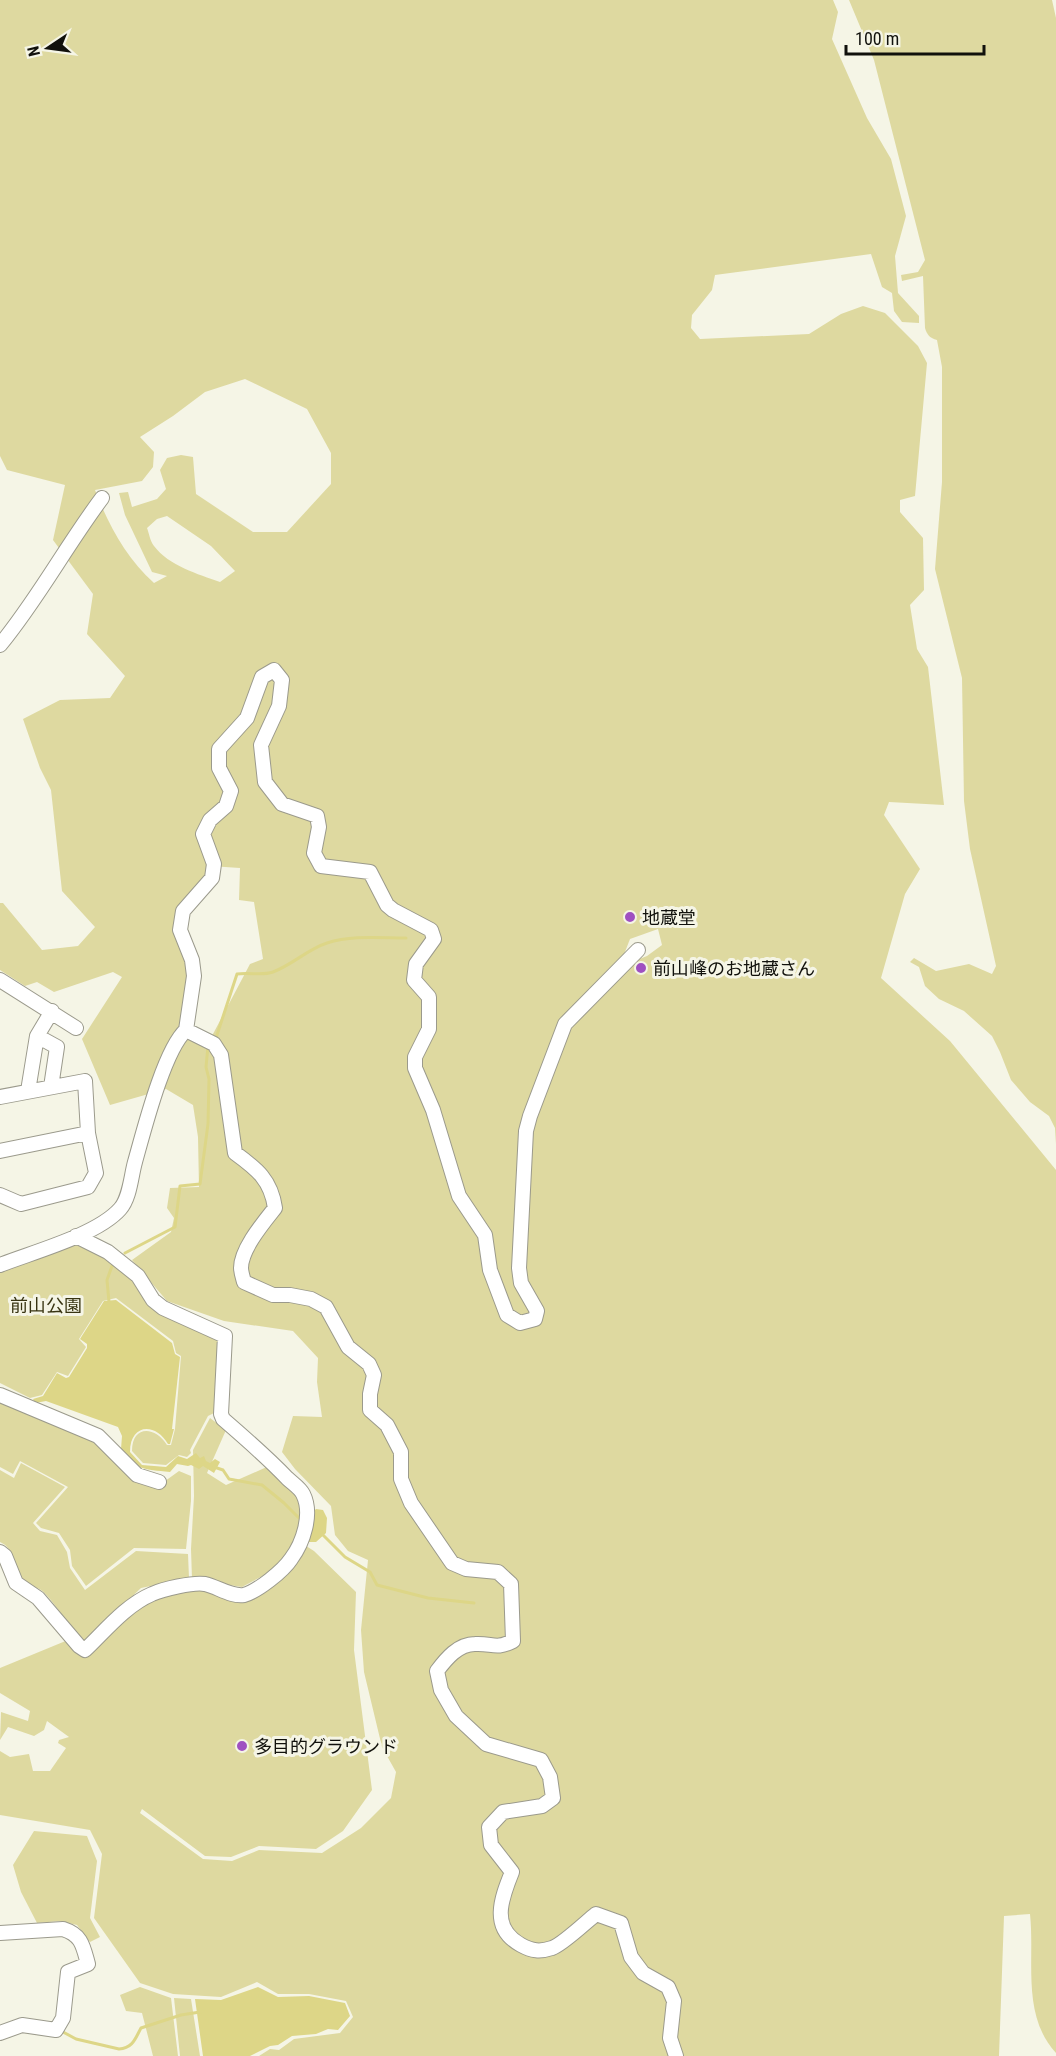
<svg xmlns="http://www.w3.org/2000/svg" width="1056" height="2056" viewBox="0 0 1056 2056" font-family="'Roboto Condensed','Noto Sans JP',sans-serif">
  <style>
    .green { fill: #ded9a0; fill-rule: evenodd }
    .water { fill: #ddd687 }
    .lines { fill: none; stroke-linecap: round; stroke-linejoin: round }
    .stream { stroke: #ddd687; stroke-width: 3 }
    .minor-casing { stroke: #9b9a8c; stroke-width: 16 }
    .minor { stroke: #fff; stroke-width: 14 }
    .poi-dot { fill: #9f50c1; stroke: #f5f5e6; stroke-width: 2 }
    .labels { text-anchor: middle; dominant-baseline: central; stroke-width: 6; stroke-linejoin: round; paint-order: stroke }
    .poi-label { font-size: 18px; fill: #11110c; stroke: #f5f5e6; text-anchor: start }
    .park-label { font-size: 18px; fill: #383412; stroke: #f5f5e6 }
  </style>
  <rect width="100%" height="100%" fill="#f5f5e6"/>
  <path class="green" d="M0 0H833L838 12 832 39 867 118 891 159 906 216 895 256 898 293 919 316V323L902 322 894 311 892 293 882 287 871 254 715 275 712 290 692 315 691 328 700 339 809 334 841 314 863 306 885 313 918 346 927 363 915 496 900 500V512L923 538 924 590 910 605 917 649 928 667 944 805 889 802 884 815 920 869 905 894 881 978 950 1041 1056 1170V2053C1021 2015 1035 1960 1030 1914L1004 1916 999 2056H259L270 2049 279 2050 294 2039 340 2033 353 2017 346 2001 309 1994H278L257 1982 221 1997 173 1994 140 1983 94 1918 102 1854 90 1830 0 1815V1751L10 1757 29 1754 33 1771H50L66 1748 58 1743 59 1740 69 1737 47 1721 44 1730 34 1736 8 1727 0 1740 1 1712 28 1721 30 1711 0 1693V1668L68 1640 80 1653 155 1597 195 1587 243 1600 303 1544 314 1551 356 1592 354 1650 372 1790 343 1831 316 1849 259 1846 231 1857 205 1856 142 1809 140 1813 203 1859 232 1861 259 1850 322 1853 361 1828 391 1798 396 1772 382 1747 364 1672 361 1630 368 1560 348 1551 335 1535 331 1506 295 1469 282 1452 293 1416 322 1417 317 1382 318 1358 293 1331 224 1321 167 1301 132 1260 171 1232 174 1218 167 1208 170 1188 199 1187 198 1137 193 1105 166 1089 110 1105 82 1039 122 977 113 972 54 992 37 982 25 986 0 970V903H3L42 950 78 946 95 927 62 891 51 790 40 768 23 719 60 700 110 698 125 676 87 634 93 594 53 540 65 485 7 470 0 456ZM245 379 307 409 331 453V484L287 532H253L196 494 193 457 181 455 167 458 160 470 166 489 157 499 132 507 128 492 119 493 125 515 152 572 167 576 154 583C126 558 108 524 95 490L142 481 153 467 154 452 140 437 173 416 205 392ZM167 516 211 546 235 571 220 582C198 574 169 566 154 546 150 541 149 533 147 528L157 519ZM210 866 240 868 239 900 254 902 263 959 250 964 213 1034 205 1042 180 1031 190 976 181 908 208 876ZM658 929 662 945 647 956 632 962 623 957 630 939Z
    M849 0H1052L1056 18V1144L1055 1128 1049 1116 1030 1102 1011 1080 1000 1052 992 1036 964 1011 939 999 925 986 919 967 910 962 914 958 936 971 969 964 992 974 996 966 970 849 964 801 962 678 935 569 942 482V367L937 340C930 338 927 335 925 328L923 276 902 281 901 275 918 272 925 260 874 60Z
    M73 1244C98 1253 127 1267 141 1290L218 1338 221 1346 216 1412 208 1416 190 1450 191 1453 187 1457 179 1455 166 1465 143 1463 132 1451C132 1425 155 1426 167 1445H171L175 1429 181 1356 176 1353 173 1341 116 1298 103 1301 79 1339 86 1347 68 1376 57 1372 42 1395 30 1398 0 1383V1272Z
    M0 1400 99 1441 161 1484 179 1471 191 1476V1501L186 1549 134 1548 86 1586 72 1566 70 1550 59 1533 41 1528 36 1523 68 1487 20 1461 13 1474 0 1467Z
    M210 1418 226 1430 207 1473 226 1485 269 1466 300 1499 302 1513 299 1530 288 1554 268 1573 242 1587 192 1579 191 1549 194 1496 193 1450Z
    M21 1463 65 1487 33 1523 40 1531 57 1535 67 1552 70 1568 85 1590 136 1551 188 1554 189 1578 141 1588 83 1643C73 1631 51 1597 41 1590 34 1586 25 1585 20 1578 12 1566 16 1549 0 1542V1470L14 1478Z
    M34 1831 87 1836 97 1861 90 1918 100 1937 90 1942 77 1925 60 1921 37 1923 21 1892 13 1865Z
    M140 1987 171 1998 178 2056H153L142 2013 126 2011 120 1995Z
    M174 1998 191 1999 200 2056H180Z"/>
  <path class="water" d="M116 1300 172 1343 175 1354 180 1357 172 1429H174L170 1444H168C155 1422 130 1424 130 1452L142 1465 166 1467 178 1456 187 1459 196 1453 200 1458 204 1456 206 1461 210 1463 215 1459 220 1462 214 1473 203 1466 199 1469 191 1465 188 1466 177 1464 170 1472C143 1469 138 1471 121 1449L122 1436 118 1427 46 1401 35 1403 33 1399 43 1396 57 1373 66 1378 69 1377 87 1348V1344L80 1339 104 1301Z
    M316 1509 323 1510 327 1518 326 1533 316 1542H309L307 1537 313 1525 312 1513Z
    M258 1987 278 1997 309 1996 345 2003 350 2016 338 2030 328 2029 316 2034 292 2036 278 2045 270 2046 250 2056H203L195 1999 221 2000Z"/>
  <g class="lines">
    <path class="stream" d="M216 1038 237 974C249 972 262 976 273 972 292 965 308 949 327 943 352 935 380 938 406 938
      M125 1253 175 1227 180 1186 200 1184 208 1124 209 1079 206 1067 208 1046
      M109 1302 107 1280 112 1266
      M214 1467 223 1470 229 1479 262 1485 284 1503 299 1518
      M322 1534 345 1557 370 1572 377 1585 428 1598 474 1603
      M63 2032 76 2039 119 2049C133 2048 135 2039 141 2028L181 2015 200 2012"/>
    <defs>
      <path id="minor" d="M0 645C38 599 66 546 102 498
        M0 980 76 1028
        M186 1030 194 976 192 960 180 930 183 911 212 878 214 864 203 834 210 820 226 806 231 791 219 768V749L247 718 262 677 274 670 282 680 279 706 261 745 265 782 282 804 317 816 319 827 314 853 321 866 370 872 387 905 393 910 431 930 434 939 416 964 414 980 429 997V1029L415 1057V1068L433 1110 459 1196 485 1235 490 1270 507 1315 520 1323 535 1319 537 1311 521 1283 519 1268 526 1131 530 1116 565 1024 638 950
        M37 1036 57 1047 51 1087
        M28 1091 37 1036 52 1011
        M0 1097 85 1081 88 1133 96 1173 88 1187 21 1204 0 1195
        M0 1151 88 1133
        M0 1265C33 1252 97 1235 120 1209 130 1198 131 1176 135 1162 144 1130 164 1050 186 1030L214 1044 221 1055 235 1153C257 1169 271 1180 275 1208 264 1222 241 1249 241 1268 241 1272 243 1278 244 1282L273 1295H290L311 1299 326 1307 348 1347 369 1364 374 1375 370 1394V1410L387 1425 401 1452V1479L411 1503 452 1563 466 1569 498 1572 511 1584 513 1641C495 1650 493 1643 475 1644 458 1644 446 1659 437 1671L441 1690 456 1716 486 1744 541 1760 550 1777 553 1798 542 1806 503 1812 489 1827 491 1845 512 1872C501 1899 490 1928 521 1945 532 1951 540 1952 552 1948 562 1945 586 1922 596 1914L621 1923 631 1957 643 1973 668 1987 674 2001 670 2038 676 2056
        M0 1395 98 1436 137 1475 159 1482
        M0 1552 5 1556 16 1583 38 1598 79 1646 85 1650C105 1631 126 1605 152 1594 163 1589 193 1582 205 1584 218 1587 231 1597 244 1595 258 1591 283 1571 291 1559 303 1543 313 1514 303 1494 300 1488 292 1483 287 1478 267 1457 245 1438 223 1419L221 1414 225 1336 163 1308 153 1300 138 1276 108 1252 76 1236
        M0 1933 63 1929C82 1935 83 1946 88 1964L68 1972 63 2018 56 2030 22 2025 0 2033"/>
    </defs>
    <use href="#minor" class="minor-casing"/>
    <use href="#minor" class="minor"/>
  </g>
  <g class="poi-dot">
    <circle cx="630" cy="917" r="6"/>
    <circle cx="641" cy="968" r="6"/>
    <circle cx="242" cy="1746" r="6"/>
  </g>
  <g class="labels">
    <g class="poi-label">
      <text x="642" y="917">地蔵堂</text>
      <text x="653" y="968">前山峰のお地蔵さん</text>
      <text x="254" y="1746">多目的グラウンド</text>
    </g>
    <g class="park-label">
      <text x="46" y="1305">前山公園</text>
    </g>
  </g>
  <g transform="translate(48 48) rotate(257)" stroke="#f5f5e6" stroke-width="4.5" paint-order="stroke">
  <path d="M0-4.5L10 22L0 15L-10 22Z" fill="#11110c"/>
  <text y="-9" font-size="16" font-weight="bold" text-anchor="middle" fill="#11110c">N</text>
  </g>
  <path d="M846 45v9h138v-9" fill="none" stroke="#11110c" stroke-width="3"/>
  <text x="855" y="45" font-size="18" fill="#11110c" stroke="#f5f5e6" stroke-width="4.5" paint-order="stroke">100 m</text>
</svg>
